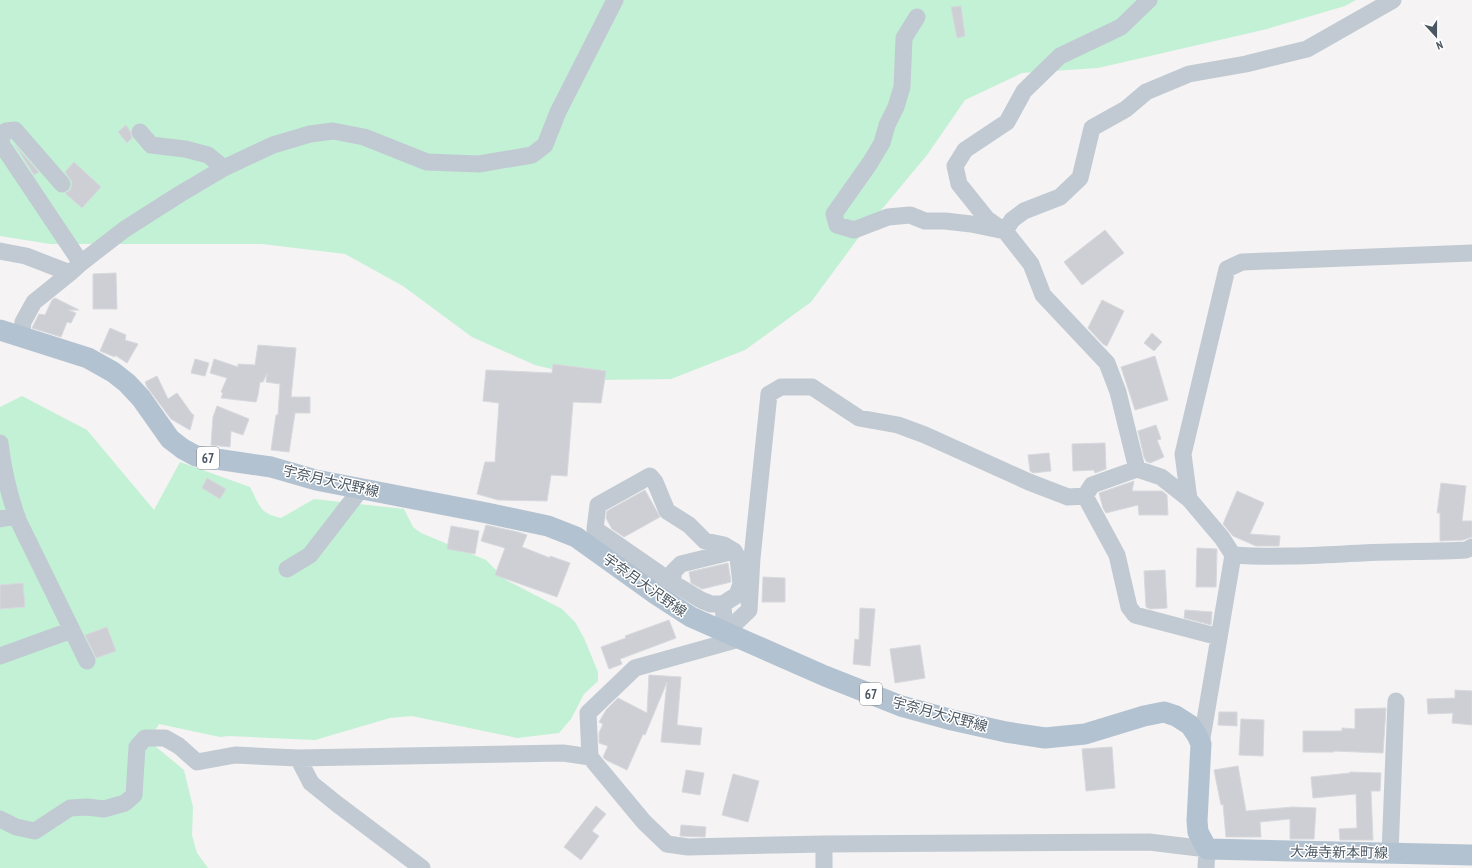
<svg xmlns="http://www.w3.org/2000/svg" width="1472" height="868" viewBox="0 0 1472 868" font-family="'PT Sans Narrow','Noto Sans JP',sans-serif">
  <style>
    .green { fill: #c3f1d5 }
    .building { fill: #cdcfd5; stroke: #d7d9de }
    .lines { fill: none; stroke-linecap: round; stroke-linejoin: round }
    .minor { stroke: #c1cad2; stroke-width: 17 }
    .major { stroke: #b3c2d1; stroke-width: 21 }
    .labels { text-anchor: middle; dominant-baseline: central; stroke-width: 3; stroke-linejoin: round; paint-order: stroke }
    .shield { fill: #fff; stroke: #808990; stroke-width: 1 }
    .shield-label { font-size: 13px; font-weight: bold; fill: #4a5661 }
    .street-label { font-size: 14px; fill: #4a5661; stroke: #fff }
  </style>
  <rect width="100%" height="100%" fill="#f5f3f3"/>
  <path class="green" d="M0 0H1356L1345 6 1267 29 1098 68 1022 73 965 100 927 155 862 233 811 302 745 350 671 379 597 380 535 365 472 337 403 286 345 254 262 244H50L0 236Z
    M22 396 87 430 154 510 180 462 250 487C260 506 259 513 281 518L314 499 404 509 413 527 421 533 486 560 506 580 562 609 575 622 584 638 598 672V681L584 694 571 719 559 733 517 738 412 716 390 718 315 740 229 736 220 737 159 724 149 741 184 770 193 807 192 835 197 853 208 868H0V407Z"/>
  <path class="building" d="M961 6 965 36 957 38 951 7Z
    M126 125 130 131 132 138 127 143 118 132Z
    M15 145 39 172 34 175Z
    M74 162 101 187 82 208 65 193 69 191 71 188 72 182 65 172Z
    M1105 230 1124 253 1082 285 1064 262Z
    M116 273 117 309H93V274Z
    M55 298 79 310H68L76 313 71 323 67 322 61 337 32 328 39 314 45 315 52 300Z
    M1102 300 1124 311 1107 346 1103 344 1088 328Z
    M110 328 126 335 125 340 138 344 127 363 115 355V357L100 351Z
    M1152 333 1162 342 1154 351 1144 343Z
    M258 345 296 348 291 397H310V413H295L289 452 271 450 276 415H278L280 384 266 382 267 373 263 382H260L258 395 256 402 221 398 223 393 221 392 227 378 210 373 214 359 238 367V364L255 365Z
    M1155 356 1168 400 1135 410 1121 367Z
    M195 359 209 363 205 376 191 373Z
    M553 364 606 371 601 403 573 402 567 476 551 475 547 501 498 500 477 494 485 462H495L499 403 483 401 486 370 552 373Z
    M157 376 168 399 177 393 192 414 194 415 190 430 171 419 147 387 145 382Z
    M217 406 249 419 243 435 231 431 230 447 211 445 213 417Z
    M1156 425 1161 439 1157 440 1164 457 1150 463 1146 461 1144 457 1138 431Z
    M1105 443 1106 469 1095 473 1094 470 1073 471 1072 444Z
    M1049 453 1051 471 1033 473 1030 471 1028 455Z
    M207 478 226 489 220 499 202 488Z
    M1134 481 1132 491H1162L1167 495 1168 515H1139L1138 505 1106 513 1103 508 1099 493Z
    M1441 483 1466 486 1462 521H1472V537L1463 540 1440 541V513H1437Z
    M645 490 660 517 624 537 612 529 606 518 607 511Z
    M1237 491 1264 503 1250 534 1280 536 1279 546H1256L1233 536 1223 524Z
    M486 525 518 532 527 535 522 547 550 558V556L570 563 557 597 495 575 505 548 481 541Z
    M451 526 479 531 475 554 447 549Z
    M1197 548 1217 549 1216 587H1196Z
    M728 563 731 582 702 589 691 583 689 572Z
    M1165 570 1167 608 1150 609 1146 607 1144 571Z
    M763 577 785 578V602H762Z
    M23 583 25 607 0 609V585Z
    M860 608 875 609 870 666 853 664 855 639 859 640Z
    M1185 610 1212 612 1211 625 1184 618Z
    M669 620 676 638 620 659 622 664 609 669 601 647 626 638 625 636Z
    M107 627 116 651 96 658 85 635Z
    M920 645 925 678 895 683 890 649Z
    M649 675 681 677 677 725 702 728 700 745 661 742 667 682 645 735 643 734 627 770 606 760 603 757 608 746 599 743V733L603 724 599 722 606 710 618 698 647 713Z
    M1455 690 1472 691V725L1452 723 1453 713 1428 714 1427 699 1455 698Z
    M1386 708 1383 753 1334 751V752H1303V731H1342V728L1355 729V709Z
    M1219 712H1237V726L1218 725Z
    M1241 719 1264 720 1263 756 1239 755Z
    M1112 747 1115 788 1086 791 1082 749Z
    M1238 766 1246 811 1293 807 1316 808 1314 839H1290V819L1260 822 1261 837H1226L1223 804 1221 805 1214 770Z
    M686 770 704 773 700 795 682 792Z
    M1350 772 1381 773 1380 791H1371L1373 840H1340L1339 829 1357 828 1356 794 1313 798 1311 777 1350 773Z
    M733 774 759 781 748 822 722 815Z
    M596 806 606 814 592 831 599 836 581 860 564 847Z
    M681 825 706 827 705 837 680 836Z"/>
  <g class="lines">
    <path class="minor" d="M917 17 904 38 902 87 896 107 887 125 882 143 870 163 834 214 837 225 854 230 888 217 910 215 925 221H945L971 224 1005 231
      M140 132 151 145 185 149 208 155 224 168
      M62 184 15 130 6 131 1 134 2 145 81 263
      M1001 229 987 219 959 184 955 166 965 150 1007 122 1024 91 1060 56 1121 27 1149 0
      M0 251 26 256 70 273
      M21 337 23 322 34 302 70 273 81 263 125 229 180 194 224 168 273 145 310 134 333 131 364 137 427 162 479 164 532 155 545 145 558 112 615 0
      M0 443C3 469 9 495 18 520L87 661
      M1137 469 1092 485 1085 496 1117 555 1129 607 1135 615 1219 637
      M1189 499 1183 454 1227 269 1242 262 1472 253
      M0 519 17 516
      M1233 555C1276 558 1319 555 1362 553 1397 551 1431 552 1466 550L1472 547
      M287 569 310 555 361 489
      M673 583V572L681 564 734 551
      M723 604H711L701 600 673 583 595 529 598 505 650 476 655 482 667 511 689 525 705 541 724 545 734 551 738 558 741 584 737 595 723 604 725 633
      M725 633 749 610 752 558 769 394 781 387H812L859 418 898 425 925 435 1029 482 1068 497 1085 496
      M739 639 635 668 588 713 590 757 644 822 667 844 688 847 824 844 1149 842 1207 849 1206 868
      M0 656 72 630
      M1201 744 1233 555 1222 538 1189 499 1161 477 1137 469 1118 392 1107 363 1043 295 1031 264 1005 231 1012 220 1024 211 1060 197 1080 178 1092 128 1126 109 1146 92 1189 74 1246 64 1307 49 1393 0
      M0 819 16 827 35 831 70 808 87 807 104 809 125 803 134 795 137 747 145 738H165L179 746 197 762 235 755 298 758
      M824 844V868
      M1390 853 1396 701
      M422 868 337 804 311 783 298 758 563 753 590 757"/>
    <path class="major" d="M0 330 88 358 113 372 127 383 141 398 170 439 183 449 196 456 271 467 316 480 487 513 548 526 576 537 657 595 691 617 825 676 901 706 952 720 1006 732 1045 738 1085 734 1144 716 1164 712 1176 716 1190 725 1197 735 1201 744 1197 821 1198 832 1207 849 1472 855"/>
  </g>
  <g class="labels">
    <g class="shield">
      <rect x="197" y="447" width="22" height="22" rx="3"/>
      <rect x="860" y="683" width="22" height="22" rx="3"/>
    </g>
    <g class="shield-label">
      <text x="208" y="458">67</text>
      <text x="871" y="694">67</text>
    </g>
    <g class="street-label">
      <text transform="translate(331 481) rotate(13)">宇奈月大沢野線</text>
      <text transform="translate(645 585) rotate(35)">宇奈月大沢野線</text>
      <text transform="translate(940 714) rotate(15)">宇奈月大沢野線</text>
      <text transform="translate(1339 852) rotate(1)">大海寺新本町線</text>
    </g>
  </g>
  <g transform="translate(1436 36) rotate(159)" stroke="#ffffff" stroke-width="3" paint-order="stroke">
  <path d="M0-3L7 15L0 10L-7 15Z" fill="#4a5661"/>
  <text y="-6" font-size="11" font-weight="bold" text-anchor="middle" fill="#4a5661">N</text>
  </g>
</svg>
